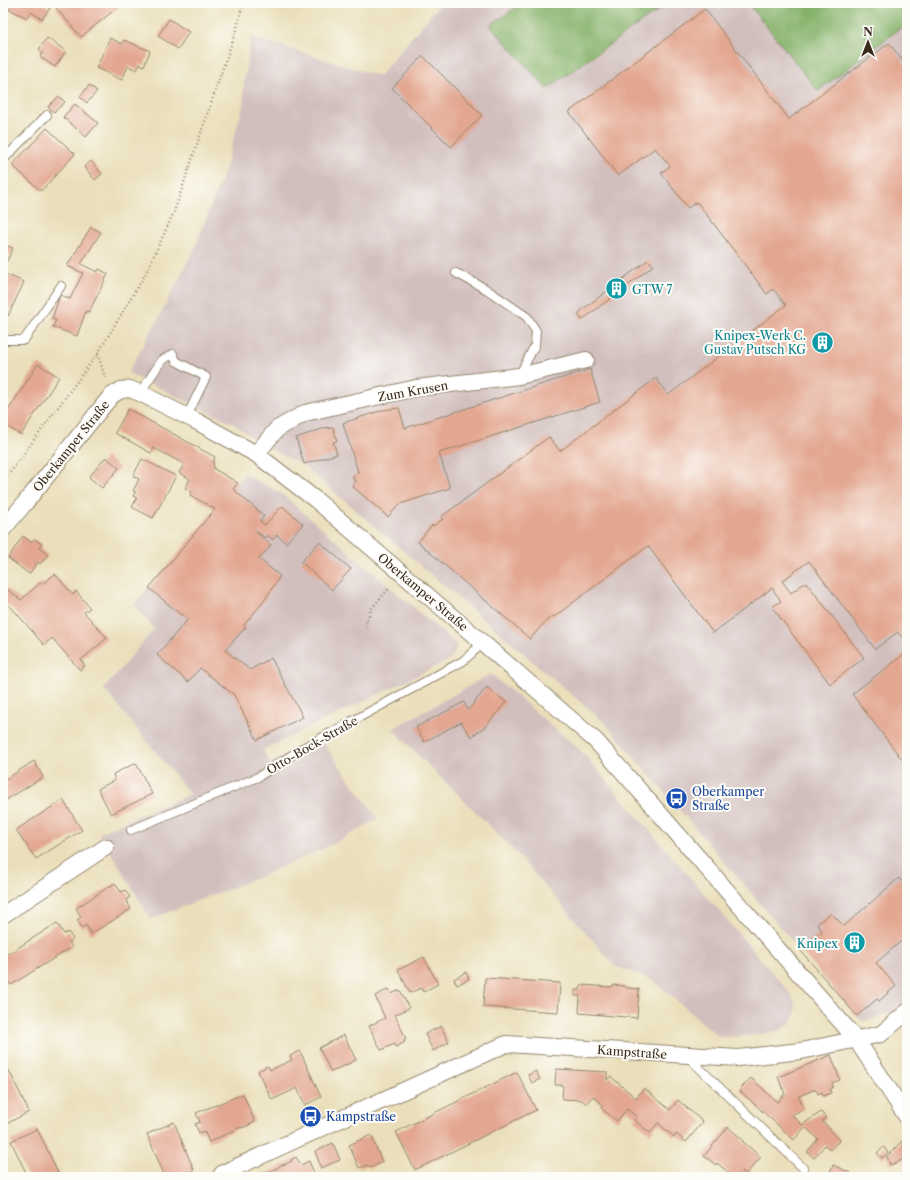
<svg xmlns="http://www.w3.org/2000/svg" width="910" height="1180" viewBox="0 0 910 1180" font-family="'Libre Caslon Text',serif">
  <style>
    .industrial { fill: #d1bfbe }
    .forest { fill: #86b26a; stroke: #606e44 }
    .building { fill: #e3a791 }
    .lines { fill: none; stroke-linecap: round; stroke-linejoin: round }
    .lane-casing { stroke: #92846c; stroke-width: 10 }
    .street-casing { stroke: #92846c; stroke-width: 18 }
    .path { stroke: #92846c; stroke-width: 2.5; stroke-dasharray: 1 3; stroke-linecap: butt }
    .lane { stroke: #fff; stroke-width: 8 }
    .street { stroke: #fff; stroke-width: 16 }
    .labels { text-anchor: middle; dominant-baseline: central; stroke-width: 4; stroke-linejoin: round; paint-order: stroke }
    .culture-label { font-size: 12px; fill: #0d838f; stroke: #fdfcf7; text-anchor: end }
    .street-label { font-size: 12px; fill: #3b2a1e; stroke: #fdfcf7 }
    .transit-label { font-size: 12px; fill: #164399; stroke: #fdfcf7; text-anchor: start }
  </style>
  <rect width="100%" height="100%" fill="#fdfcf7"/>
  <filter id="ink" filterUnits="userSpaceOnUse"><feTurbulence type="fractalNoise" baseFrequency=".025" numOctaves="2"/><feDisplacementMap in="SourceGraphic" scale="8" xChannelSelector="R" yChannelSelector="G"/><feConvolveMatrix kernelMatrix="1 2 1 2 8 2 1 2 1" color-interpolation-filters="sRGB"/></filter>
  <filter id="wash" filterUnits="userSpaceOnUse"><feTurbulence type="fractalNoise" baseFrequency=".012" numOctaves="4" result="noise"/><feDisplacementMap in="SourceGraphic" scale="16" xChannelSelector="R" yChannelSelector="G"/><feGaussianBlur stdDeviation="0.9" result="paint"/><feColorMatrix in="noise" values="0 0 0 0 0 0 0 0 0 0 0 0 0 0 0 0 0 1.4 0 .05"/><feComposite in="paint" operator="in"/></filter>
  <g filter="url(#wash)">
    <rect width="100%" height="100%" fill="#eadfba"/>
    <path class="industrial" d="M441 3H523L490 25 547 89 668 3H748L818 91 907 23V1000L896 1010 873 1019 861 1021 605 723 304 466 261 444 234 424 128 373 160 315 194 250 225 169 244 102 243 89 251 37 379 76Z
      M245 474 283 495 456 644V649L451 659 263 750 270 763 321 740 378 819 333 844 259 877 151 919 99 833 190 794 104 689 154 629 134 605Z
      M491 674 580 750 790 993 795 1003 796 1010 794 1019 789 1025 781 1030 767 1033 746 1036 719 1037 653 980 615 966 511 847 392 729Z"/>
    <path class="forest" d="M523 3H668L547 89 490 25Z
      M748 3H907V23L818 91Z"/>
    <g id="blocks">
      <path class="building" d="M9 3H34L36 4 37 3H42L50 8 42 19 31 12 27 18 7 8Z
        M62 3H123L81 37 56 8Z
        M705 9 789 119 889 43 907 67V644L898 632 875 649 809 561 782 581 791 593 806 582 864 658 830 684 772 607 781 601 772 588 713 633 648 546 554 617 553 616 545 622 530 639 418 542 432 525 433 526 443 519 441 517 549 437 560 451 656 378 668 395 786 305 773 289 767 294 697 202 688 208 661 173 670 166 655 148 618 176 569 112Z
        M169 19 189 32 178 49 158 36Z
        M47 38 66 51 55 67 40 57 43 53 39 49Z
        M110 38 122 44 124 40 150 51 144 66 140 64 137 70 128 66 122 80 96 68Z
        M423 56 482 115 451 147 392 88Z
        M89 85 97 91 87 103 80 97Z
        M59 96 65 102 54 112 48 107Z
        M75 104 98 123 86 137 63 117Z
        M47 128 75 154 41 191 12 165Z
        M91 161 102 174 95 180 84 167Z
        M91 227 101 232 81 264 97 272 99 269 108 274 89 312 86 311 77 336 53 327 56 320 52 319 60 295 70 299 83 273 67 266Z
        M3 244 13 248 7 261 3 259Z
        M648 260 653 265 649 269 582 320 578 314 582 310Z
        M3 273 24 282 8 316 3 314Z
        M38 364 59 377 21 435 3 424V404L9 409Z
        M590 369 600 402 439 453 450 488 400 504 388 517 352 486 356 481 352 478 358 472 343 423 383 410 399 408 405 428Z
        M128 409 215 457 213 462 214 469 238 483 233 489 264 516 260 521 265 525 282 506 303 524 286 543 277 535 273 540 267 535 265 538 256 531V532L271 545 259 559 280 576 264 601 244 625 246 627 225 650 250 670 271 658 303 717 257 740 234 695 200 668 188 682 157 655 188 619 182 614 181 615 149 588 215 509 190 495 192 492 185 488 190 479 179 473 184 464 154 448 151 453 115 433Z
        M328 427 329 429 333 427 337 441 333 442 337 454 304 464 296 438Z
        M106 457 119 468 102 488 89 477Z
        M142 459 176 476 153 518 132 507 137 498 133 496 136 492 133 491 139 479 133 476Z
        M23 536 31 542 34 539 42 544 39 548 48 555 40 564 38 562 29 574 8 558Z
        M319 542 351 569 332 590 301 562Z
        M55 574 73 595 76 591 90 608 84 612 107 638 81 660 85 666 80 670 52 638 44 645 12 608 6 603 3 607V586L21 600 41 582 42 584Z
        M907 652V766L852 694Z
        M487 687 506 702 486 726 471 737 461 722 424 742 416 727 464 702 468 710Z
        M34 761 43 777 3 802V781Z
        M136 763 152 794 111 814 98 789 115 780 113 774Z
        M63 800 82 830 36 859 16 830Z
        M899 878 907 887V936L876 963 896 986 879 1001 877 999 857 1016 800 950 822 931 817 924 831 913 844 926Z
        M115 883 121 892 125 890 130 897 126 900 131 909 91 934 86 925 82 928 77 920 81 917 76 908Z
        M57 923 64 934 68 932 73 939 69 942 72 947 11 985 8 981 4 983 3 981V957Z
        M424 957 438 984 423 992 421 988 410 993 398 970Z
        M466 972 469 979 457 985 454 979Z
        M485 978 560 983 558 1012 483 1007Z
        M581 985 612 987 614 985 624 986 627 988 639 989 637 1018 579 1013 580 996H575V990H580Z
        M389 989 391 994 400 990 409 1008 395 1015 406 1039 403 1040 405 1042 396 1047 395 1044 381 1050 369 1026 385 1018 375 996Z
        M441 1026 449 1042 433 1051 425 1034Z
        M344 1035 356 1060 331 1072 319 1048Z
        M300 1051 321 1097 305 1105 297 1088 272 1100 258 1071 268 1066 270 1070 292 1060 290 1056Z
        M831 1055 840 1080 832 1083 833 1087 830 1089 831 1093 823 1096 822 1092 818 1094 816 1089 799 1096 804 1109 792 1115 802 1125 821 1112 826 1118 822 1121 840 1140 830 1150 825 1145 814 1158 807 1152 818 1139 805 1127 794 1140 739 1090 751 1078 777 1102 780 1100 779 1099 785 1094 778 1077Z
        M3 1058 29 1112 4 1125 3 1123Z
        M556 1069 607 1072V1080L610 1076 636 1098 644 1088 670 1110 678 1100 703 1122 686 1142 676 1134 674 1137 658 1123 650 1133 634 1120 637 1117 627 1109 617 1121 601 1108 603 1105 593 1096 586 1104 582 1100 562 1099 563 1085H555Z
        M536 1071 540 1079 532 1083 528 1075Z
        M517 1072 536 1110 415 1170 396 1132Z
        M243 1094 255 1122 242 1128 241 1127 209 1142 204 1131 199 1133 195 1124 200 1122 196 1113Z
        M174 1122 194 1170 178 1177H165L147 1134Z
        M728 1127 743 1140 742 1141 761 1157 746 1174 742 1171 737 1177H734L717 1163 716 1165 704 1156Z
        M37 1129 45 1145 60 1177H28L11 1141Z
        M371 1135 382 1162 370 1168 368 1165 359 1168 349 1145Z
        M902 1141 907 1153V1158L890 1165 887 1156Z
        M333 1143 340 1160 321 1168 315 1151Z
        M884 1147 888 1153 882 1158 877 1153Z
        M296 1157 301 1165 309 1161 314 1173 307 1177H262L260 1174 264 1172 265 1174 279 1167V1166L283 1164 284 1165 292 1161 291 1160Z
        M833 1165 851 1173 850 1177H828Z"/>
    </g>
  </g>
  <g filter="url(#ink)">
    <use href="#blocks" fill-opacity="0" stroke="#92846c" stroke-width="1"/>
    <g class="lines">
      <defs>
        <path id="lane" d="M3 160 47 115
          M456 273 486 289 527 317 536 331 535 345 519 376
          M3 340H24L61 286
          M140 393 162 360 173 354 176 361 206 377 187 416
          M131 830 258 777 301 749 463 661 483 643
          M687 1056 803 1168"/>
        <path id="street" d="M256 454 277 429 305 413 416 388 519 376 586 360
          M3 529 25 503 111 396 121 390 130 389 140 393 196 421 256 454 316 500 483 643 596 741 674 830 856 1039 907 1117
          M3 915 106 847
          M220 1177 223 1173 506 1044 738 1058 801 1051 881 1034 907 1012"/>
      </defs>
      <use href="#lane" class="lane-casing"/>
      <use href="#street" class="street-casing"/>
      <path class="path" d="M98 354 105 378
        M3 482 98 353 145 275 174 212 237 27 243 3
        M365 627 371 609 390 587"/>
      <use href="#lane" class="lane"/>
      <use href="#street" class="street"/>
    </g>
  </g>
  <defs>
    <symbol id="building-disc" viewBox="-11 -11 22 22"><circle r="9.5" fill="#0f9aa8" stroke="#fdfcf7"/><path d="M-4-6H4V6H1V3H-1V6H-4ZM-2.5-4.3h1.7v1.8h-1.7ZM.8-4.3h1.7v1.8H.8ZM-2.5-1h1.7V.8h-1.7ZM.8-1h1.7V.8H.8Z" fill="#fff"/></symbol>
    <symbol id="bus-disc" viewBox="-11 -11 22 22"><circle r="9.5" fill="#1a4fb4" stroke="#fdfcf7"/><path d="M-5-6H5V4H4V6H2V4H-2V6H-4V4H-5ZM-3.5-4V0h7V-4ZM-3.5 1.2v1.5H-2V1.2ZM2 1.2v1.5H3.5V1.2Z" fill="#fff"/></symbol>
  </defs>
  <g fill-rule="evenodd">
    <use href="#building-disc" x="604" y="276" width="25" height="25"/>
    <use href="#building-disc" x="810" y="330" width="25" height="25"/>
    <use href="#bus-disc" x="664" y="786" width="25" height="25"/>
    <use href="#building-disc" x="842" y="930" width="25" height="25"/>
    <use href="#bus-disc" x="298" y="1104" width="25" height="25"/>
  </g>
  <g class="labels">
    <g class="culture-label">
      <text x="632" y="289" text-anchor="start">GTW 7</text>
      <text x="806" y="335">Knipex-Werk C.<tspan x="806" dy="14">Gustav Putsch KG</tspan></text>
      <text x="838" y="943">Knipex</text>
    </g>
    <g class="street-label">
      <text transform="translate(413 391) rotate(-10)">Zum Krusen</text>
      <text transform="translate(71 446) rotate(-51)">Oberkamper Straße</text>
      <text transform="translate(423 592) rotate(40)">Oberkamper Straße</text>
      <text transform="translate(312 745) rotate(-30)">Otto-Bock-Straße</text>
      <text transform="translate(632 1052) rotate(4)">Kampstraße</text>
    </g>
    <g class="transit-label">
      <text x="692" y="791">Oberkamper<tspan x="692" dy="14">Straße</tspan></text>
      <text x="326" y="1116">Kampstraße</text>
    </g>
  </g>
  <rect width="910" height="1180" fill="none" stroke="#fdfcf7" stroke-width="16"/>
  <g transform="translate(868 42)" stroke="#fdfcf7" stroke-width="3" paint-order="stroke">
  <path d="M0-3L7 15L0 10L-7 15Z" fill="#3b2a1e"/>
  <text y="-6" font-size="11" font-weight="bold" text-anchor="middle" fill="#3b2a1e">N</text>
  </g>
</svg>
